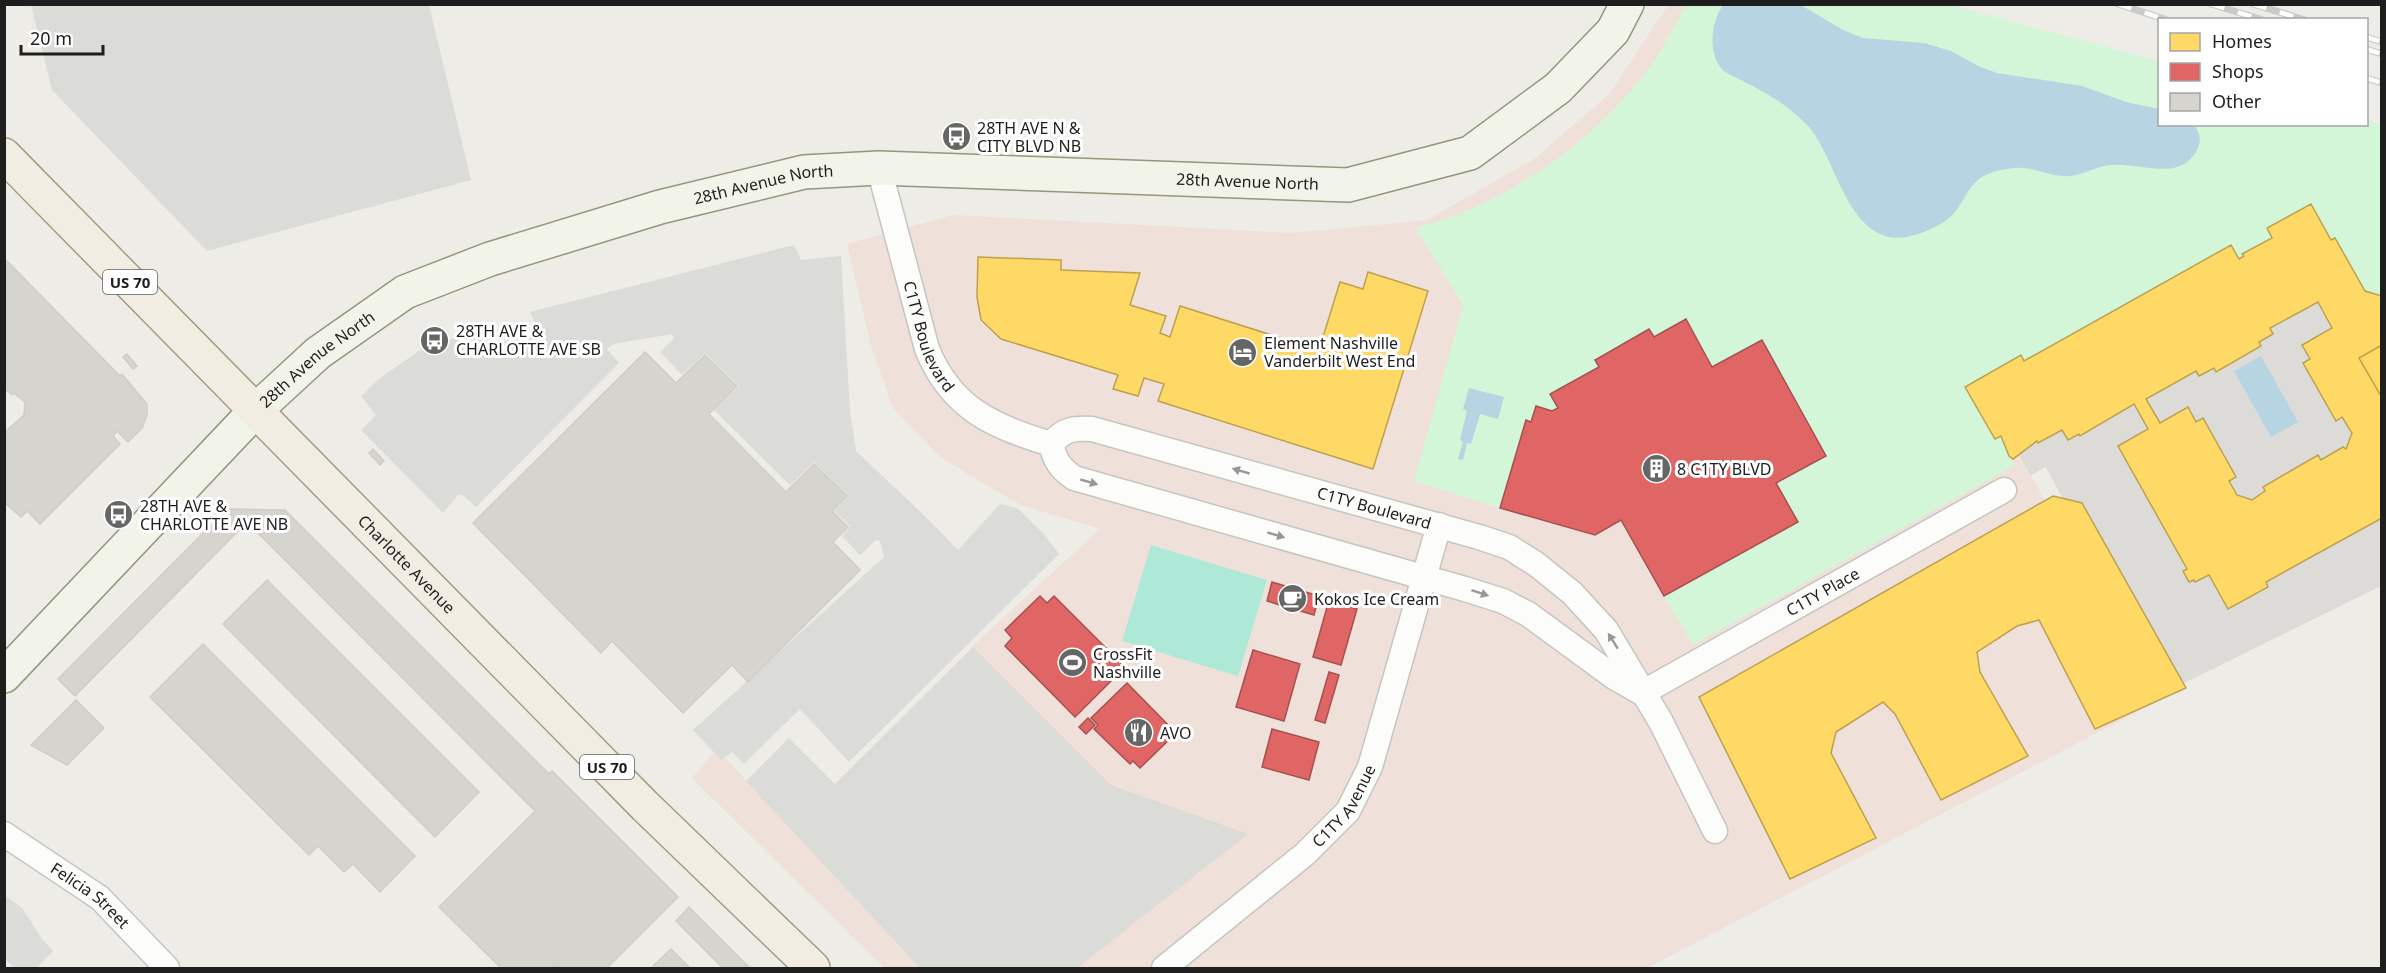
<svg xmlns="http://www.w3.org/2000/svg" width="2386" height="973" viewBox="0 0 2386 973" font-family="'Noto Sans',sans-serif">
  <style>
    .residential { fill: #dcdbd8 }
    .commercial { fill: #f0e0da }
    .park { fill: #d2f6d7 }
    .pitch { fill: #aee9d8 }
    .parking { fill: #dbdbd8 }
    .water { fill: #b7d4e2 }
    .homes { fill: #ffd966; stroke: #bca150; stroke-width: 1.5; fill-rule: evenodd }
    .shops { fill: #e06666; stroke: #a65050; stroke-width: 1.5 }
    .building { fill: #d6d4cf; stroke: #d0cdc7; stroke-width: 1.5 }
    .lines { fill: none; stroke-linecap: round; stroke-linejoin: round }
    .street-casing { stroke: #c5c5c2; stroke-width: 27 }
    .secondary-casing { stroke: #92977e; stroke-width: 36 }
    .primary-casing { stroke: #a39d82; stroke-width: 36 }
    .street { stroke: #fcfcfb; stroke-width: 24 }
    .secondary { stroke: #f2f4e9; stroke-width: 33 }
    .primary { stroke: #f1ede3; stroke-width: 33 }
    .rail-casing { stroke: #cacac9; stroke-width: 7 }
    .rail { stroke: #fff; stroke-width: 4.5; stroke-dasharray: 14; stroke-linecap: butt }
    .oneway { fill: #989898 }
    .labels { text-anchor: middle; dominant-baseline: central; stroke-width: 6; stroke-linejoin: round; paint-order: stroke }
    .shield { fill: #fff; stroke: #626262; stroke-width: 1.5 }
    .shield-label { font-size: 15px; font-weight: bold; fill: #1e1e1e }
    .poi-label { font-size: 16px; fill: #1e1e1e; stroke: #fff; text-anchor: start }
    .street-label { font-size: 16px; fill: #1e1e1e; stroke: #fff }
  </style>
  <rect width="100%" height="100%" fill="#edece6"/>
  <path class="residential" d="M2301 175 2381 185V586L2164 693 2046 467 2010 487 1938 364Z"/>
  <path class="commercial" d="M1668 5H1760L2160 700 1647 968H884L692 778 717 749 747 781 789 738 835 784 981 638 1100 529 1021 505 987 486 939 456 893 408 871 346 847 244 953 215 1292 233 1427 220 1534 159 1609 94Z"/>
  <path class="park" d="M1686 5H1951L2159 61 2160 124H2366L2367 120 2381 125V296L2365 291 2335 238 2331 240 2310 204 2267 228 2272 238 2243 254 2244 256 2239 259 2231 245 2024 361 2021 355 1965 386 1995 439 2001 436 2009 456 2015 465 1693 645 1664 596 1797 522 1776 483 1826 455 1762 340 1712 367 1685 319 1654 337 1649 330 1595 360 1599 367 1558 408 1552 411 1536 406 1531 422 1526 420 1500 508 1414 481 1463 305 1416 228C1509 203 1596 141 1652 64 1665 45 1675 25 1686 5Z"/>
  <path class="pitch" d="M1151 545 1267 580 1238 676 1122 641Z"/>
  <path class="parking" d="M31 5H429L471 180 207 251 52 90Z
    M794 245 801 260 841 256 850 412 856 451 929 520 958 550 1000 504 1017 508 1043 533 1059 554 849 762 800 709 744 764 732 752 721 760 693 730 884 557 880 541 876 540 860 555 842 536 850 526 834 511 848 496 814 462 790 485 714 410 739 386 705 353 682 375 660 352 674 338 672 334 613 344 607 349 619 363 476 507 464 496 459 494 443 513 361 430 376 415 361 396 380 378 419 351 480 329 489 345 531 335 538 330 530 312Z
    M973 647 1111 785 1248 834 1077 968H920L746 781 789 738 835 784Z
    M4 895 22 908 42 939 53 951 37 968H14L5 959Z"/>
  <path class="water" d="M1724 4 1801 5 1843 30 1863 38 1924 43 1951 51 1978 66 1997 73 2082 86 2126 102 2159 109 2160 124 2194 125C2200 133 2202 140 2197 150 2180 183 2140 162 2111 165 2094 166 2080 178 2063 176 2046 175 2031 166 2014 168 2002 169 1989 172 1979 179 1968 188 1964 201 1955 212 1943 227 1909 241 1889 237 1844 226 1836 158 1808 126 1784 100 1756 88 1725 72 1707 57 1710 21 1724 4Z
    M2261 356 2298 422 2271 437 2234 371Z
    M1469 388 1504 397 1498 419 1480 414 1471 444 1467 443 1463 460 1458 459 1463 442 1460 440 1467 411 1463 409Z"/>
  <path class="homes" d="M2311 204 2331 240 2335 238 2365 291 2382 296V345L2359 358 2382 398V518L2266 582 2268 587 2228 609 2209 575 2195 582 2194 580 2189 582 2183 571 2187 569 2118 446 2148 429 2134 404 2080 436 2079 434 2068 440 2062 430 2038 443 2037 441 2013 459 2009 456 2001 436 1995 439 1965 387 2021 355 2024 361 2231 245 2239 259 2244 256 2242 254 2272 238 2267 228ZM2318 302 2332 328 2302 345 2310 359 2303 363 2336 421 2342 417 2352 433 2346 449 2343 447 2321 460 2318 455 2263 487 2265 491 2252 500 2237 495 2229 481 2236 477 2203 418 2196 422 2188 407 2160 423 2146 399 2196 371 2199 376 2214 368 2216 372 2261 346 2259 342 2273 334 2270 328Z
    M978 257 1061 260V270L1140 273 1130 305 1166 316 1160 333 1170 337 1180 306 1319 350 1340 282 1363 289 1368 272 1428 291 1373 469 1158 401 1164 384 1144 378 1138 396 1113 389 1118 375 1001 339 981 320 977 297Z
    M2382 345V398L2359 358Z
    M2053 496 2082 503 2186 688 2095 729 2039 620 2017 626 1977 652 1980 672 2028 756 1941 800 1895 714 1883 702 1836 732 1831 753 1876 838 1790 879 1699 697Z"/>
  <path class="shops" d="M1686 319 1712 367 1762 340 1826 456 1776 483 1798 522 1664 596 1621 520 1595 535 1500 508 1526 420 1531 422 1536 406 1552 411 1558 408 1550 394 1599 367 1595 360 1649 329 1654 337Z
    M1272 582 1319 596 1314 615 1267 601Z
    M1040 596 1047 603 1054 596 1125 667 1075 717 1005 646 1012 638 1005 630Z
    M1329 600 1357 609 1341 665 1313 657Z
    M1253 650 1300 664 1284 721 1236 707Z
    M1329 672 1339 675 1325 723 1315 720Z
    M1127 683 1176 733 1140 768 1133 761 1130 764 1094 729 1098 725 1091 718Z
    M1088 718 1095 725 1086 734 1079 727Z
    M1272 729 1319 742 1309 780 1262 767Z"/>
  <path class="building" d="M4 258 120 376 122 374 147 404V415L142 428 128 442 117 431 113 436 120 444 40 524 27 511 21 517 4 502V433L24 415 25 402 14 393 12 395 4 388Z
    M645 352 676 383 705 355 737 386 709 414 786 492 814 464 847 496 832 511 848 527 833 542 860 570 748 682 732 665 683 713 612 641 601 653 473 523Z
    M127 354 137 366 133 369 123 357Z
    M373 449 384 461 380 465 369 453Z
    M227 509 285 510 549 774 552 771 678 897 607 968H559L557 966 554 968H501L439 907 535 811 247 522 75 696 58 679Z
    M267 580 479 792 435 837 223 624Z
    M203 644 415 856 380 892 353 864 344 872 318 846 309 855 150 697Z
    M76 700 104 728 67 765 31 745Z
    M689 907 750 968H723L676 921Z
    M671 949 690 968H651Z"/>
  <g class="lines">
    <defs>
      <g id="street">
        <path id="s1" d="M879 168 927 349C951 408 993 427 1051 444"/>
        <path id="s2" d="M1051 444C1064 429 1073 428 1092 429L1479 537 1509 547 1536 564 1572 593 1606 630 1661 722 1715 831"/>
        <path d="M1051 444C1055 461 1060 468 1074 478L1465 589 1503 601 1528 614 1614 677 1642 693"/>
        <path id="s3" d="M1642 693 2004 490"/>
        <path id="s4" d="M4 834 100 898 167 968"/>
        <path id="s5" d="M1164 968 1305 854 1348 811 1370 767 1439 525"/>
      </g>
      <g id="secondary">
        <path id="s6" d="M4 676 256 410 318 353 405 292 490 259 660 207 804 172 879 168 1348 185 1470 153 1558 88 1613 31 1627 4"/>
      </g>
      <g id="primary">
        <path id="s7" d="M4 155 645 806 813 968"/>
      </g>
    </defs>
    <use href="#street" class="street-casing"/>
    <use href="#secondary" class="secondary-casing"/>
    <use href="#primary" class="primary-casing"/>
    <use href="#street" class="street"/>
    <use href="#secondary" class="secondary"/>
    <use href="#primary" class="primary"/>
    <defs>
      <path id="rail" d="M2118 4 2167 20
        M2211 4 2263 20
        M2253 4 2305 20
        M2366 37 2382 42
        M2366 49 2382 54
        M2366 78 2382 83"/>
    </defs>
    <use href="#rail" class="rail-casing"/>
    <use href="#rail" class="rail"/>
  </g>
  <defs><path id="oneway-solid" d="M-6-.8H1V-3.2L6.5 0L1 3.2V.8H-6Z" transform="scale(1.5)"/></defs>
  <g class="oneway">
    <use href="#oneway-solid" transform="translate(1241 471) rotate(-164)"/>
    <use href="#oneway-solid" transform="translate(1089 482) rotate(16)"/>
    <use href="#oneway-solid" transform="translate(1276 535) rotate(16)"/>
    <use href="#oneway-solid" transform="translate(1480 593) rotate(18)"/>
    <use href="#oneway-solid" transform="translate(1613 641) rotate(-122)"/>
  </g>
  <defs>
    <symbol id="bus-disc" viewBox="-11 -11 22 22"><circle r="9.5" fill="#666664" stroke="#fff"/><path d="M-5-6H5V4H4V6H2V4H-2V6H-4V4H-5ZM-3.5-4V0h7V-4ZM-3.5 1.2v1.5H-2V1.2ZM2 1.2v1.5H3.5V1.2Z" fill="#fff"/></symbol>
    <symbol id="hotel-disc" viewBox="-11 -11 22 22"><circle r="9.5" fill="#666664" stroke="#fff"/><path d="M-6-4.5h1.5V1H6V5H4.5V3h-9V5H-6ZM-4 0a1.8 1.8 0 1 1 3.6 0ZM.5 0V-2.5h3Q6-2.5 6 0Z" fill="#fff"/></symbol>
    <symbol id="building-disc" viewBox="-11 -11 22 22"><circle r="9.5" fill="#666664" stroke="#fff"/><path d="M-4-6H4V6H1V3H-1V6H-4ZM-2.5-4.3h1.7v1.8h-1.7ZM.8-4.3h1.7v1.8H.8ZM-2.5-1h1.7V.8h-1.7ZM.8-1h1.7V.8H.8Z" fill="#fff"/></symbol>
    <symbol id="cafe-disc" viewBox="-11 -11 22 22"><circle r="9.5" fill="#666664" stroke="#fff"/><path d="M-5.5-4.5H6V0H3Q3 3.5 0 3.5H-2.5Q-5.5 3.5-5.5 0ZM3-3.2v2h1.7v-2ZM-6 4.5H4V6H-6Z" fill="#fff"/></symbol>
    <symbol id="stadium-disc" viewBox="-11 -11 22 22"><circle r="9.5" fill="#666664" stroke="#fff"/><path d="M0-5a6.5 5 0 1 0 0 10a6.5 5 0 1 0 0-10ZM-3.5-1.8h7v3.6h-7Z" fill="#fff"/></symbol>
    <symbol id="restaurant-disc" viewBox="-11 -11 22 22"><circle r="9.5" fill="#666664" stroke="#fff"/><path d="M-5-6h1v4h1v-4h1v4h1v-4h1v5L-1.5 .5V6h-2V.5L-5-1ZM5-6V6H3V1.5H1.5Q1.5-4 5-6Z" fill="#fff"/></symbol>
  </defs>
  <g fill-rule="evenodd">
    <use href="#bus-disc" x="940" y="120" width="33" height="33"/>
    <use href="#bus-disc" x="418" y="324" width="33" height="33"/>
    <use href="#hotel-disc" x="1226" y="336" width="33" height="33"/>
    <use href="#building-disc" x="1640" y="452" width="33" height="33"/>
    <use href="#bus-disc" x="102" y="498" width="33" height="33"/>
    <use href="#cafe-disc" x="1276" y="582" width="33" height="33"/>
    <use href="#stadium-disc" x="1056" y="646" width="33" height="33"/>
    <use href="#restaurant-disc" x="1122" y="716" width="33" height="33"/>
  </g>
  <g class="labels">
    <g class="shield">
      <rect x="103" y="270" width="54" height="24" rx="4.5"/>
      <rect x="580" y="755" width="54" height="24" rx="4.5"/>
    </g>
    <g class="shield-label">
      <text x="130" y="282">US 70</text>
      <text x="607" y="767">US 70</text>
    </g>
    <g class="poi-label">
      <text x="977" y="128">28TH AVE N &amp;<tspan x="977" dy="18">CITY BLVD NB</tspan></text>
      <text x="456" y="331">28TH AVE &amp;<tspan x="456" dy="18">CHARLOTTE AVE SB</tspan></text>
      <text x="1264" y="343">Element Nashville<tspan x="1264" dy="18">Vanderbilt West End</tspan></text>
      <text x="1677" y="469">8 C1TY BLVD</text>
      <text x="140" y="506">28TH AVE &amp;<tspan x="140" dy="18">CHARLOTTE AVE NB</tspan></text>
      <text x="1314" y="599">Kokos Ice Cream</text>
      <text x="1093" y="654">CrossFit<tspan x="1093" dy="18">Nashville</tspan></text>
      <text x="1160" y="733">AVO</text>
    </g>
    <g class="street-label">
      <text stroke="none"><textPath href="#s6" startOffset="1418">28th Avenue North</textPath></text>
      <text stroke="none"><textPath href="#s6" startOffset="932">28th Avenue North</textPath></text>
      <text stroke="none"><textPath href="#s1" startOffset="176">C1TY Boulevard</textPath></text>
      <text stroke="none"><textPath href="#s6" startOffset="446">28th Avenue North</textPath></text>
      <text stroke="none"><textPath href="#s2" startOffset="339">C1TY Boulevard</textPath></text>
      <text stroke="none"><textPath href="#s7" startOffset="574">Charlotte Avenue</textPath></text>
      <text stroke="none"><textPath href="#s3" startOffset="207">C1TY Place</textPath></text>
      <text stroke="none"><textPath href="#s5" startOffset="244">C1TY Avenue</textPath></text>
      <text stroke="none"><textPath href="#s4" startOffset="106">Felicia Street</textPath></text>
    </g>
  </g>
  <rect width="2386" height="973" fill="none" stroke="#1e1e1e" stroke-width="12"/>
  <rect x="2158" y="18" width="210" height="108" fill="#ffffff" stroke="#a5a5a5" stroke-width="1.5"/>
  <rect x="2170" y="33" width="30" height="18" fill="#ffd966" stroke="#a5a5a5" stroke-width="1.5"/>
  <text x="2212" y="48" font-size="18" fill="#1e1e1e">Homes</text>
  <rect x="2170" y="63" width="30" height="18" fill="#e06666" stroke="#a5a5a5" stroke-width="1.5"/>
  <text x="2212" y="78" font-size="18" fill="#1e1e1e">Shops</text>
  <rect x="2170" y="93" width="30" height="18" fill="#d6d4cf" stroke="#a5a5a5" stroke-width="1.5"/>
  <text x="2212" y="108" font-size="18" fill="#1e1e1e">Other</text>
  <path d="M21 45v9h82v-9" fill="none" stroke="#1e1e1e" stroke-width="3"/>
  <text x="30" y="45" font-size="18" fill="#1e1e1e" stroke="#ffffff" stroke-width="4.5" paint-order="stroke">20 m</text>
</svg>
